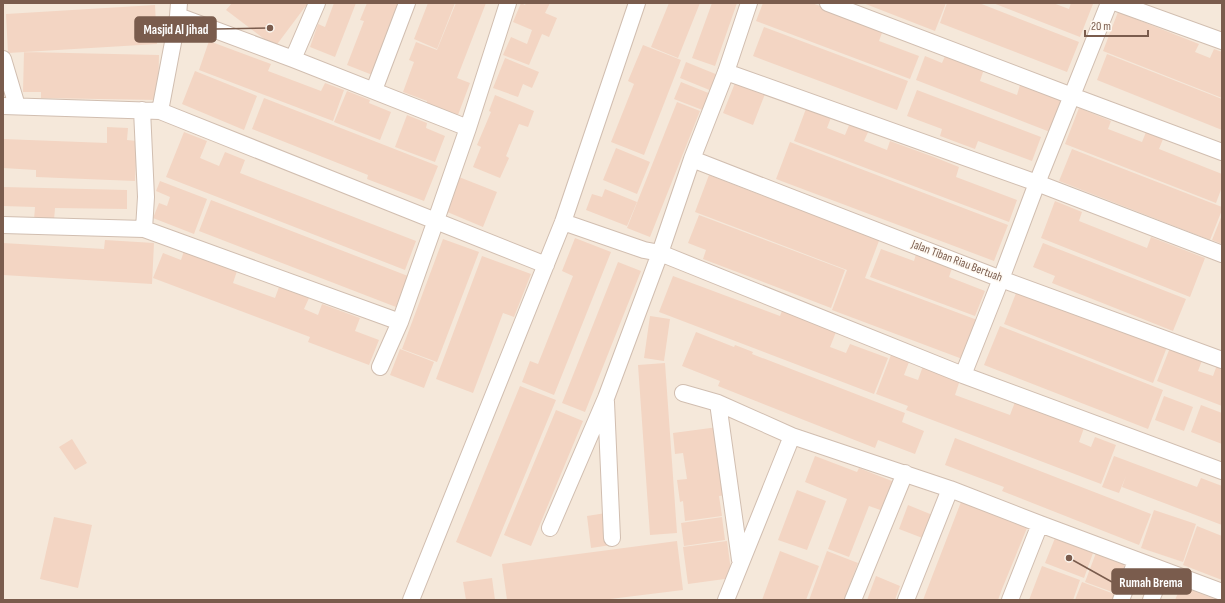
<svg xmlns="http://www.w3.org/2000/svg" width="1225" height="603" viewBox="0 0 1225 603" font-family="'Sofia Sans Condensed',sans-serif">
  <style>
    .residential { fill: #f5e8da }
    .building { fill: #f3d5c3 }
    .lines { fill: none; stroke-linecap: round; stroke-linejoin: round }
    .street-casing { stroke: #d1beb0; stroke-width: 18 }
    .street { stroke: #fff; stroke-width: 16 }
    .labels { text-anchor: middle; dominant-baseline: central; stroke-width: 3; stroke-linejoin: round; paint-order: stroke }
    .street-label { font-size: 12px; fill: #7a5c4d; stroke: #fffaf3 }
    .leader { fill: none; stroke: #7a5c4d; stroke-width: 1.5 }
    .callout-dot { fill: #7a5c4d; stroke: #fffaf3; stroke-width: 1.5 }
    .callout { fill: #7a5c4d; stroke: #7a5c4d; stroke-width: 1.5 }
    .callout-label { font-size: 13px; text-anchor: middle; font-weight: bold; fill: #fff }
  </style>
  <rect width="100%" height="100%" fill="#fdf6ec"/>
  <path class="residential" d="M3 3H1222V600H3Z"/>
  <path class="building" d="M232 3H308L275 47 226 10Z
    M334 3H356L335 57 310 47 318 24 325 27Z
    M367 3H403L375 76 347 65 364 21 360 20Z
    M428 3H455L437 49 414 39Z
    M456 3H486L457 78 470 83 458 115 427 103V101L403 92 414 62 409 60 416 42 437 50Z
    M521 3 525 5 526 3H550L545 13 557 18 549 37 542 34 529 65 503 55 511 37 527 44 532 30 513 22Z
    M669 3H700L678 58 651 47Z
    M712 3H737L715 66 692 58Z
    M763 3H812L883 30 879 41 919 56 910 79 756 21Z
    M863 3H946L935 31Z
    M947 3H979L1079 42 1067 72 940 23Z
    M993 3H1053L1069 9 1071 3 1093 4 1080 37Z
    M155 5 157 44 8 53 6 14Z
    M1118 12 1199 44 1195 52 1210 58 1214 49 1222 52V98L1103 51Z
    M764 27 908 81 897 110 753 56Z
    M209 41 271 64 268 71 321 91 325 83 344 90 333 121 199 70Z
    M643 45 681 60 644 155 611 142 634 84 628 81Z
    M24 52 159 55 158 100 41 98V92H23Z
    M946 54 984 69 980 81 1017 95 1020 85 1061 100 1050 132 916 80 925 56 942 63Z
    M1107 54 1222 99V130L1097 80Z
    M505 58 539 72 532 88 523 84 518 97 493 88Z
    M686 62 718 75 712 91 680 78Z
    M195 71 257 96 244 130 182 104Z
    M681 82 711 94 705 111 674 99Z
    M735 83 765 94 753 125 723 113Z
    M917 90 1041 137 1032 161 978 141 975 149 940 136 942 129 907 116Z
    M347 91 370 100 369 103 391 112 380 140 334 122Z
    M495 95 534 111 528 127 519 124 506 156 509 158 500 178 473 167 481 147 477 145 491 112 489 111Z
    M264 98 438 166 424 201 367 179 368 175 252 129Z
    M677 102 700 111 650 237 627 228Z
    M807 106 832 115 827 128 845 135 850 123 869 130 864 141 887 150 890 141 934 157 959 167 956 177 1017 200 1009 222 794 141Z
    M1079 108 1111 121 1108 129 1142 142 1146 132 1163 139 1159 149 1222 174V187L1216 203 1065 144Z
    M407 115 427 123 426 128 445 136 435 162 395 147Z
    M107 127 128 128 127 140 137 141 135 181 36 177V170L3 168V139L107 143Z
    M184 132 207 141 200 158 219 166 225 152 245 160 240 173 416 241 405 270 166 177Z
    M790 142 1008 225 994 261 776 179Z
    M616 148 650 162 637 194 603 180Z
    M1072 149 1222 207V210L1210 240 1059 181Z
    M709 175 860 233 861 230 880 238 865 278 980 321 965 360 832 310 847 270 695 212Z
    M459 177 497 192 483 227 445 211Z
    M160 181 207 199 194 234 153 218 159 203 167 206 170 197 156 191Z
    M3 187 127 190V209L55 208 54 220H34L35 207 3 206Z
    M605 189 637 202 627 226 586 210 592 194 602 197Z
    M211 200 408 276 396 307 199 231Z
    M1055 201 1082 212 1079 221 1147 248 1151 237 1205 258 1190 297 1041 238Z
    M699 215 845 270 831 308 703 259 706 250 688 243Z
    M1222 215V244L1212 240Z
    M575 238 611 252 554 395 522 382 530 361 538 364 573 276 562 271Z
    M443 239 479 252 437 362 402 349Z
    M105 240 154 243 152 284 3 275V243L104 249Z
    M1043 243 1186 299 1173 331 1052 283 1055 276 1033 267Z
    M881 249 914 261 916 254 952 268 949 277 985 291 975 316 870 277Z
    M184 251 237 271 233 283 275 298 279 287 309 298 304 309 318 315 322 304 360 318 355 331 379 340 369 365 308 342 310 337 153 278 163 253 181 260Z
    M482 256 531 274 514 317 503 313 473 393 436 379Z
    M618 262 641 271 585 412 562 403Z
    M673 276 780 316 782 311 836 332 830 347 846 353 850 344 888 358 874 394 659 312Z
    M1018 288 1167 347 1153 383 1004 324Z
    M650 316 670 319 664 361 644 358Z
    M1000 326 1163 390 1148 429 984 365Z
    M696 332 734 347 735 345 753 352 752 354 905 413 902 422 924 431 915 454 878 440 875 448 718 386 720 381 682 366Z
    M1171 345 1203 358 1198 371 1213 376 1217 365 1222 367V406L1157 381Z
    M400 349 434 362 424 388 390 375Z
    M891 355 909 362 904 375 918 380 923 366 960 380 955 395 1010 415 1015 402 1084 428 1079 442 1091 447 1095 437 1116 445 1101 484 906 410 908 406 876 394Z
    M665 363 677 533 650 535 638 365Z
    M520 386 556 400 491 557 456 542Z
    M1164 396 1193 407 1184 431 1155 420Z
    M1201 405 1222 413V444L1191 432Z
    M556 410 583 421 531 546 504 535Z
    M718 427 727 495 719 496 722 516 685 521 683 501 680 502 677 480 687 479 683 453 675 454 673 433Z
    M955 438 1151 514 1139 545 1002 491 1004 487 945 465Z
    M72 439 87 463 75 470 59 447Z
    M815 456 857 472 859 468 897 483 886 512 869 506 849 557 828 549 847 499 805 482Z
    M1114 456 1197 487 1201 478 1222 486V525L1122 487 1126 476 1119 493 1102 487Z
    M797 490 826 501 807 550 778 540Z
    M961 502 1027 528 1002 589 998 600H923Z
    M908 505 935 516 925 539 899 529Z
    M1154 510 1196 524 1183 562 1141 548Z
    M606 513 611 545 591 548 587 516Z
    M54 517 92 525 78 588 40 579Z
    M722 517 725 540 684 546 681 523Z
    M1197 526 1222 536V580L1183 565Z
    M1055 538 1093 553 1084 578 1045 563Z
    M677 541 683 590 602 600H507L502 564Z
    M727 541 732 578 688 584 683 547Z
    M780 551 819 566 806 600H762Z
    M827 551 858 563 844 600H809Z
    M1096 553 1125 564 1115 593 1085 582Z
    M1042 566 1080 580 1073 600H1029Z
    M876 576 900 586 895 600H867Z
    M492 578 495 600H466L463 582Z
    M1082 582 1117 595 1115 600H1075Z
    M1181 586 1217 600H1175Z"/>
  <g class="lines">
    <defs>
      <path id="street" d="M828 3 1072 96 1222 152
        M1117 3 1222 41
        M178 16 293 59 468 128
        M3 59 17 106
        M293 59 317 3
        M726 72 1037 183 1222 254
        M374 90 407 3
        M3 106 160 111 546 265
        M142 110 146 197 144 229
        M160 111 178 16 179 3
        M692 159 1001 279 1222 360
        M563 222 644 250 660 253 963 375 1222 471
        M3 225 144 229 400 322
        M380 367 400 322 436 220 468 128 508 3
        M963 375 1001 279 1037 183 1109 3
        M683 393 718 403 792 436 950 489 1040 524 1222 592
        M606 402 612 538
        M718 403 740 560
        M550 528 606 398 660 253 692 159 726 72 749 3
        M411 600 563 222 637 3
        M726 600 792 436
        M853 600 905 473
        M906 600 950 489
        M1010 600 1040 524
        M1121 600 1136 561
        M1151 600 1163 570"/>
    </defs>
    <use href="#street" class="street-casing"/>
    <use href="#street" class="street"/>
  </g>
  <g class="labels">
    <g class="street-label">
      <text transform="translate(957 261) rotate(21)">Jalan Tiban Riau Bertuah</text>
    </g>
  </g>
  <path class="leader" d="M270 28L216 29M1069 558L1112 582"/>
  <g class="callout-dot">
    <circle cx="270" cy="28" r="4"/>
    <circle cx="1069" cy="558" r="4"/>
  </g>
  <g class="callout">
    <rect x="135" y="17" width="81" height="25" rx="4"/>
    <rect x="1112" y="569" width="79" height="25" rx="4"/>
  </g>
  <g class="callout-label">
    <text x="176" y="34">Masjid Al Jihad</text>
    <text x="1151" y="587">Rumah Brema</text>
  </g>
  <rect width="1225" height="603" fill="none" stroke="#7a5c4d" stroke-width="8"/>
  <path d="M1085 30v6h63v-6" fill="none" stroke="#7a5c4d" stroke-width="2"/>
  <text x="1091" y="30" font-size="12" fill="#7a5c4d" stroke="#fffaf3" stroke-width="3" paint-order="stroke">20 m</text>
</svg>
